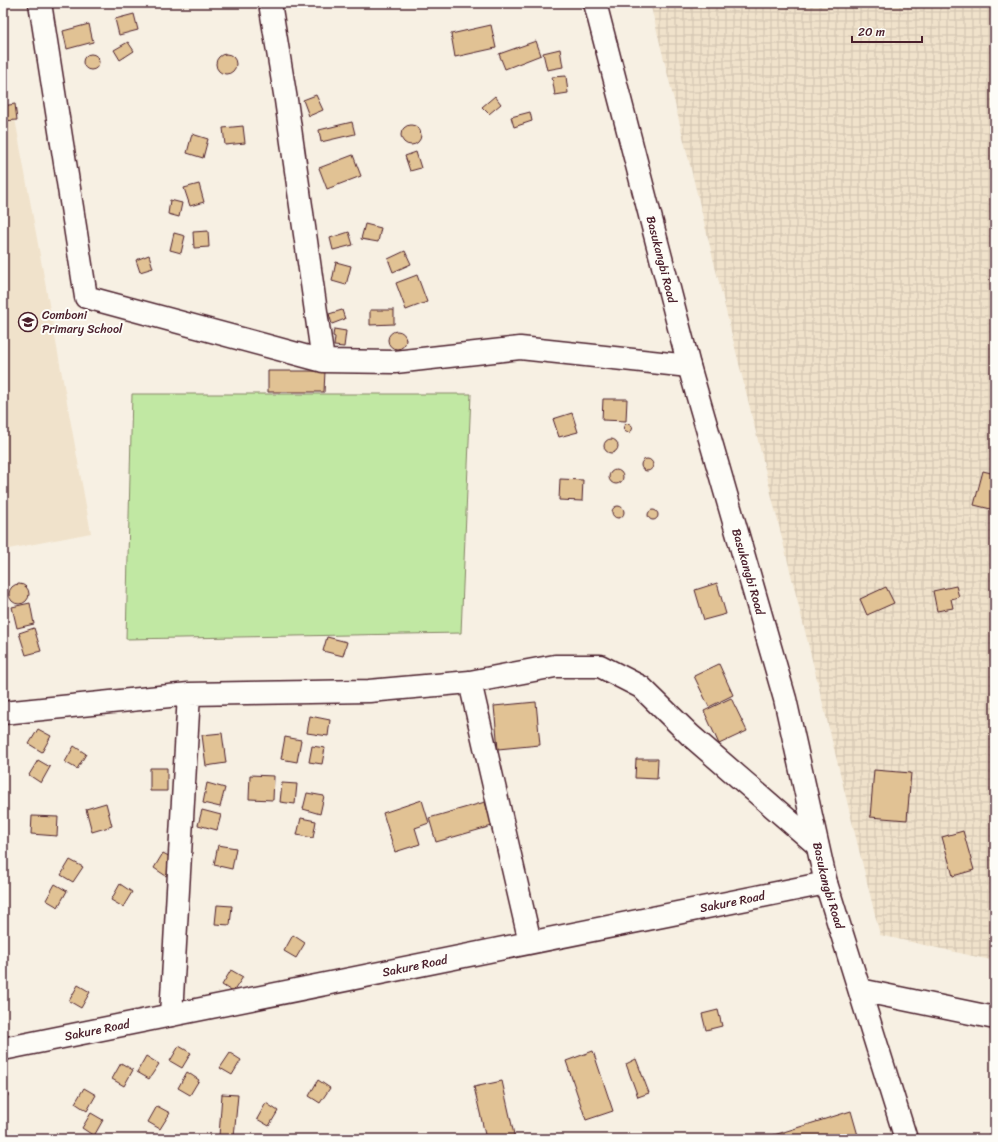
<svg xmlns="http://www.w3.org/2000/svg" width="998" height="1142" viewBox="0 0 998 1142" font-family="Sriracha,sans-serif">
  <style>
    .built { fill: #f0e2cb }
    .industrial { fill: url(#industrial-grid) }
    .pitch { fill: #c1e8a3; stroke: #868467 }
    .building { fill: #e1c294; stroke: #4a1f2b }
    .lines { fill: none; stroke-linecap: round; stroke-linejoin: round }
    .minor-casing { stroke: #4a1f2b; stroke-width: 25 }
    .tertiary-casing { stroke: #4a1f2b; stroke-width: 25 }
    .minor { stroke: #fdfcf7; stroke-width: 22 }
    .tertiary { stroke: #fdfcf7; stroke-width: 22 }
    .labels { text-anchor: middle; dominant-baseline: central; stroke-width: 4; stroke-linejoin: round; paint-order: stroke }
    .street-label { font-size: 12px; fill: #4a1f2b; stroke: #fdfcf7 }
    .poi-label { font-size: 12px; fill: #4a1f2b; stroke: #fdfcf7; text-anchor: start }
  </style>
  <defs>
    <pattern id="industrial-grid" width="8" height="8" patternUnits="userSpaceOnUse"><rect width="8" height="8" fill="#f0e2cb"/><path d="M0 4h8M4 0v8" fill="none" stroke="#cfc1ae"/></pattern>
  </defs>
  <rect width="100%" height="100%" fill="#f7f0e3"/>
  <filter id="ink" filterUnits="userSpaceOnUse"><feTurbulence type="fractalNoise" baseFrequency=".025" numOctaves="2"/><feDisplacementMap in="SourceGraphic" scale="8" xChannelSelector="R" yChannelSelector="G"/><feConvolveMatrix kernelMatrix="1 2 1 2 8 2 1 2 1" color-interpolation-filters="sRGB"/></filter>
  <g filter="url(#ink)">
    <path class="built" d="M13 108 91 533 3 550V110Z"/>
    <path class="industrial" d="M650 3H995V961L880 935Z"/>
    <path class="pitch" d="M132 394H471L461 633 126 639Z"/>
    <path class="building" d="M134 14 138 30 119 35 115 19Z
      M89 24 93 42 67 49 63 31Z
      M491 25 496 48 455 57 451 34Z
      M536 41 541 55 505 69 499 54Z
      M128 42 134 51 120 60 114 50Z
      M560 49 563 67 547 70 543 53Z
      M83 62a8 8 0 1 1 16 0a8 8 0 1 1-16 0Z
      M216 64a10 10 0 1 1 20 0a10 10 0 1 1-20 0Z
      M566 76 568 93 555 95 552 77Z
      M316 95 323 110 309 116 303 100Z
      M495 96 501 104 489 114 482 107Z
      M15 104 17 120 3 121V106Z
      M530 112 532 121 514 127 511 117Z
      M352 122 355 134 321 142 319 130Z
      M401 135a10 10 0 1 1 20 0a10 10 0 1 1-20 0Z
      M243 126 245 143 225 145 223 128Z
      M192 134 208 139 203 158 187 153Z
      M416 152 421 168 410 171 405 156Z
      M353 155 361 176 327 189 319 168Z
      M199 184 204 202 190 206 184 188Z
      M170 200 182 203 179 217 168 214Z
      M365 224 381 228 378 242 361 239Z
      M208 231 209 247 194 248 193 232Z
      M349 232 353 245 333 250 330 238Z
      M174 233 185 236 181 253 170 250Z
      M405 251 411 264 393 272 388 259Z
      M149 255 153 268 140 272 136 260Z
      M336 262 351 266 346 285 332 281Z
      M417 275 427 302 406 310 396 283Z
      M342 310 345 319 332 324 329 314Z
      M370 310H394V324L370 325Z
      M334 329 346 331 344 347 334 346 335 337 333 336Z
      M388 340a9 9 0 1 1 18 0a9 9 0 1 1-18 0Z
      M268 371H325L324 392H268Z
      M603 399H627L626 421 602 420Z
      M572 413 578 432 559 437 553 419Z
      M623.5 428a4.5 4.5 0 1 1 9 0a4.5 4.5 0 1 1-9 0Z
      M604 446a7 7 0 1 1 14 0a7 7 0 1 1-14 0Z
      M641 465a6 6 0 1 1 12 0a6 6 0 1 1-12 0Z
      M609 477a7 7 0 1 1 14 0a7 7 0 1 1-14 0Z
      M983 471 995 474V510L974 505Z
      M560 479 583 480 582 501 559 500Z
      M612 512a6 6 0 1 1 12 0a6 6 0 1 1-12 0Z
      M648 515a5 5 0 1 1 10 0a5 5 0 1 1-10 0Z
      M717 583 726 614 704 620 695 590Z
      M9 594a10 10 0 1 1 20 0a10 10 0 1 1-20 0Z
      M956 586 959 597 951 599 953 608 937 611 933 591Z
      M886 587 894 603 867 615 860 599Z
      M30 603 34 624 17 628 12 607Z
      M34 628 41 651 26 655 19 633Z
      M327 637 347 642 343 656 323 651Z
      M719 664 733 695 709 707 694 676Z
      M731 698 747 731 719 744 704 711Z
      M536 702 540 745 498 749 494 706Z
      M310 716 330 720 328 736 307 733Z
      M38 729 51 736 42 752 29 744Z
      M222 733 226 763 206 766 202 735Z
      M285 737 301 740 297 762 281 759Z
      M74 746 86 754 77 769 65 762Z
      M312 746 325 748 322 764 309 762Z
      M636 759H658L657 779 635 778Z
      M38 760 50 767 41 783 29 775Z
      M150 768H167V791H150Z
      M874 770 911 773 907 820 870 817Z
      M250 775 274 776 273 800 249 799Z
      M207 783 225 788 220 807 203 803Z
      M282 783 297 784 295 804 280 802Z
      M307 793 324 796 320 814 303 809Z
      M422 800 429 823 415 828 420 844 395 852 383 813Z
      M485 802 492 826 436 842 429 818Z
      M106 803 112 826 92 832 86 809Z
      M202 810 221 815 217 830 198 825Z
      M32 816 58 817 57 836 31 834Z
      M301 818 316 821 313 838 297 835Z
      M963 831 974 870 953 876 942 837Z
      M218 845 236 848 232 869 214 865Z
      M163 853 176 860 166 876 154 868Z
      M70 860 83 867 73 882 61 875Z
      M55 884 67 891 58 907 46 900Z
      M120 884 132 892 123 907 111 900Z
      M217 905 232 906 230 925 215 924Z
      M293 935 305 943 296 958 284 951Z
      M231 970 243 977 233 992 222 985Z
      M78 985 90 992 81 1008 69 1001Z
      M718 1010 722 1026 706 1030 702 1014Z
      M179 1046 191 1053 182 1068 170 1061Z
      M593 1051 613 1111 586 1120 566 1061Z
      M230 1053 241 1060 232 1075 220 1068Z
      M146 1056 159 1064 149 1079 137 1072Z
      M636 1059 649 1093 638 1097 626 1064Z
      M121 1063 133 1070 124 1086 112 1079Z
      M187 1072 199 1080 190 1095 178 1088Z
      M3 1079H4L8 1096 3 1097Z
      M318 1080 330 1088 320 1103 309 1096Z
      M502 1081 515 1139H486L474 1087Z
      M84 1088 96 1095 87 1111 75 1103Z
      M222 1094 238 1095 234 1137 219 1136Z
      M266 1103 278 1111 269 1126 257 1119Z
      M157 1106 170 1113 160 1129 148 1122Z
      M851 1111 859 1139H775L774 1135Z
      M91 1113 103 1120 94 1136 82 1128Z"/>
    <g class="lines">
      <defs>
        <path id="minor" d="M40 3 86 297 323 361 395 362 520 348 689 366
          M270 3 286 100 323 361
          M470 682 530 942
          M3 713 189 694 369 691 470 682 555 666H600L641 687 690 735 817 845
          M860 990 995 1018
          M171 1015 189 694"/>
        <g id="tertiary">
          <path id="s1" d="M595 3 689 366 785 699 826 883 906 1139"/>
          <path id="s2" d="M3 1049 826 883"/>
        </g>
      </defs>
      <use href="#minor" class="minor-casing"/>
      <use href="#tertiary" class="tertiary-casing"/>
      <use href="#minor" class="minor"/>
      <use href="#tertiary" class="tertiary"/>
    </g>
  </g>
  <defs>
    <symbol id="school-ring" viewBox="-11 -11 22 22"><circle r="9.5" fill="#fdfcf7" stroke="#4a1f2b" stroke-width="1.5"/><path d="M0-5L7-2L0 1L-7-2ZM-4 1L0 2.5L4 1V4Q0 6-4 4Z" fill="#4a1f2b"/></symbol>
  </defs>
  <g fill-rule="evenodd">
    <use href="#school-ring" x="17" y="311" width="22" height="22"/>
  </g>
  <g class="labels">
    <g class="street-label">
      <text stroke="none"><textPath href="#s1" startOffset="265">Basukangbi Road</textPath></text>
      <text stroke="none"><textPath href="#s1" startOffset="589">Basukangbi Road</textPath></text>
      <text stroke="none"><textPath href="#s1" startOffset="913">Basukangbi Road</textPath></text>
      <text stroke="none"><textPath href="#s2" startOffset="744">Sakure Road</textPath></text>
      <text stroke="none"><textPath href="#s2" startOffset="420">Sakure Road</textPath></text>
      <text stroke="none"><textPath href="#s2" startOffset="96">Sakure Road</textPath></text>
    </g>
    <g class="poi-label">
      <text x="42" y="315">Comboni<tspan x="42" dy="14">Primary School</tspan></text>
    </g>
  </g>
  <rect width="998" height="1142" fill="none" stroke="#fdfcf7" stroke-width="16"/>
  <rect x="8" y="8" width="982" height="1126" fill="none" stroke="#4a1f2b" stroke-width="1.5" filter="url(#ink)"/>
  <path d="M852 36v6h70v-6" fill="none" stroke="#4a1f2b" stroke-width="2"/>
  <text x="858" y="36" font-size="12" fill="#4a1f2b" stroke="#fdfcf7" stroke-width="3" paint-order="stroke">20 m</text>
</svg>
